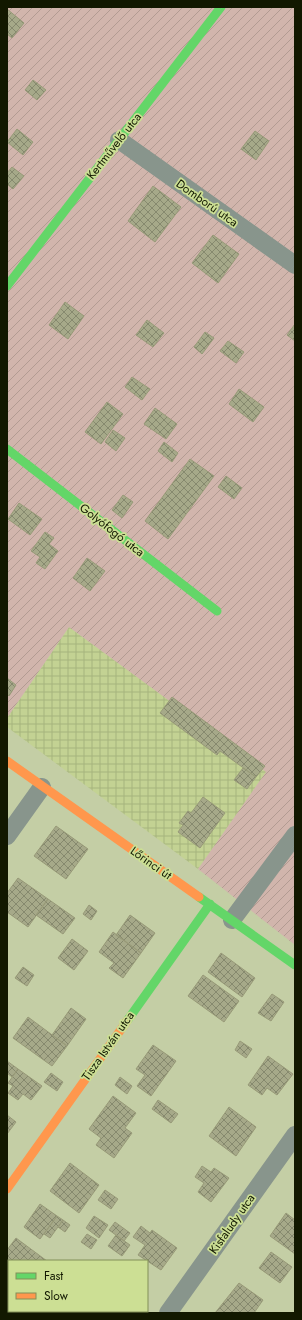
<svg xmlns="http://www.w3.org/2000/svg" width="302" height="1320" viewBox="0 0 302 1320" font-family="Jost,sans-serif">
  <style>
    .industrial { fill: url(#industrial-grid) }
    .garden { fill: url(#garden-furrows) }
    .building { fill: url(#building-cross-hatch); stroke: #989a78 }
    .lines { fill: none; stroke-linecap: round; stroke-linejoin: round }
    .street { stroke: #88958c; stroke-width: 18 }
    .fast { stroke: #63d668; stroke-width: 9 }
    .slow { stroke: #ff974d; stroke-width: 9 }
    .labels { text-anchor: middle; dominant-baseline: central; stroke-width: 3.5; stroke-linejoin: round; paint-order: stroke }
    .street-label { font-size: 12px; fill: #121800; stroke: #ccdf94 }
  </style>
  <defs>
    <pattern id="industrial-grid" width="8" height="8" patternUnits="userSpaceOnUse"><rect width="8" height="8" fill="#c3d293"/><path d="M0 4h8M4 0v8" fill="none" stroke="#a6b47d"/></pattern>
    <pattern id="garden-furrows" width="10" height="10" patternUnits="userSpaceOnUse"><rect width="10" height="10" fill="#d1b5ac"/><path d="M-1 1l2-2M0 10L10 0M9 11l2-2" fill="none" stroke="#b29b92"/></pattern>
    <pattern id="building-cross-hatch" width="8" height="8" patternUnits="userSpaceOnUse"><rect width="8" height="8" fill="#a6a989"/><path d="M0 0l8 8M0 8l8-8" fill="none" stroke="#86896e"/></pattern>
  </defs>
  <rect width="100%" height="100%" fill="#c4cea5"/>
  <path class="industrial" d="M69 627 267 772 198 869 7 727V718Z"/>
  <path class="garden" d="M7 7H295V945L198 869 266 772 69 627 7 718Z"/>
  <path class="building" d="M7 9 24 23 12 38 7 34Z
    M33 80 46 90 37 100 25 90Z
    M17 129 33 142 23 155 7 142Z
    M255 131 269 141 256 160 241 149Z
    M12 167 24 176 13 189 7 184V173Z
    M153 186 181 207 155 242 128 221Z
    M213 235 239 254 218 283 192 263Z
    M65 302 84 316 68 339 49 325Z
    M147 320 164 333 153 347 136 335Z
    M295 324V341L287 335Z
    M205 332 214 338 202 354 194 347Z
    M228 341 244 352 236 363 220 351Z
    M132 377 150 389 142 400 125 387Z
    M239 389 264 407 253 422 229 404Z
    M107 402 123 414 101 444 85 432Z
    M155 408 177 424 166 439 144 424Z
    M113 430 125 438 116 451 105 442Z
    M164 442 178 453 172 462 158 451Z
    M190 459 214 476 168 539 145 521Z
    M226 476 242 488 234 499 218 487Z
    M123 495 133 502 122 518 112 510Z
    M19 503 42 519 30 535 8 519Z
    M45 532 54 538 49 544 58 551 45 569 36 563 40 557 31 551Z
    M87 558 105 571 90 591 73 578Z
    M7 678 16 685 9 696 7 694Z
    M172 697 265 766 256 777 220 751 217 755 160 713Z
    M243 768 256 777 247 789 234 780Z
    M203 797 225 813 200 848 178 832 183 825 179 823 188 811 191 813Z
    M56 826 88 849 66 879 34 856Z
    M18 878 48 899 28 927 7 912V893Z
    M48 899 75 918 63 934 36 915Z
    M89 905 97 911 91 920 83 914Z
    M130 915 155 933 141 953 116 935Z
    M113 932 141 953 123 978 109 968 114 963 99 952Z
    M72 939 88 951 74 970 58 958Z
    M221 953 255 978 242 997 208 972Z
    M23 967 34 975 27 986 15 978Z
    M203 975 239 1001 224 1022 188 996Z
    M272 994 284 1002 271 1021 258 1013Z
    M71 1008 86 1019 67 1046 52 1035Z
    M28 1017 67 1046 52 1066 13 1038Z
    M240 1041 252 1049 246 1058 235 1050Z
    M153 1045 176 1061 151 1096 137 1086 145 1075 136 1069Z
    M268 1056 293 1074 277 1095 267 1088 262 1095 248 1085Z
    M7 1061 18 1069 12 1077 7 1073Z
    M18 1069 42 1086 31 1100 23 1094 18 1100 8 1093 13 1086 8 1083Z
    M51 1073 63 1082 57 1091 44 1082Z
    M120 1077 132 1086 127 1094 115 1085Z
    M113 1096 136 1113 125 1128 132 1133 114 1158 96 1145 101 1138 89 1129Z
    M158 1100 178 1114 171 1123 152 1109Z
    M229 1107 256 1127 236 1156 209 1136Z
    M7 1115 16 1122 7 1134Z
    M70 1163 99 1185 79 1213 50 1191Z
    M202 1166 211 1172 214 1168 229 1178 211 1202 198 1192 204 1183 195 1177Z
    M105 1190 118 1199 111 1209 98 1200Z
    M40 1204 57 1216 40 1239 24 1227Z
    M286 1213 295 1220V1254L270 1236Z
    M57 1216 63 1220 50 1238 44 1234Z
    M94 1216 108 1225 99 1238 86 1228Z
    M63 1220 70 1225 65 1232 58 1227Z
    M115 1222 130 1233 124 1241 109 1230Z
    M141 1226 150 1233 152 1230 177 1248 161 1270 138 1255 145 1245 133 1237Z
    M87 1234 97 1240 91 1249 81 1242Z
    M116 1235 130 1245 122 1256 108 1246Z
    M16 1238 47 1261H9V1280L7 1279V1250Z
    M271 1252 292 1267 280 1283 259 1268Z
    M239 1283 263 1300 254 1313H215Z
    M7 1297 9 1299V1311H16L14 1313H7Z"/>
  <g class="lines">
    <path class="street" d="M119 140 295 265
      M7 836 42 787
      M232 920 295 835
      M168 1313 295 1135"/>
    <path class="fast" d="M7 286 221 7
      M7 449 217 611
      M199 897 295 965
      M127 1021 210 904"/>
    <path class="slow" d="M7 761 199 897
      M7 1189 127 1021"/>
  </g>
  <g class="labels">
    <g class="street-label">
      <text transform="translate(114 146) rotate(-52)">Kertművelő utca</text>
      <text transform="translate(207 203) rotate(35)">Domború utca</text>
      <text transform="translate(112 530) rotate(38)">Golyófogó utca</text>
      <text transform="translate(151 863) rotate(35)">Lőrinci út</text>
      <text transform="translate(108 1046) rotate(-55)">Tisza István utca</text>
      <text transform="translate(232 1224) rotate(-55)">Kisfaludy utca</text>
    </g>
  </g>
  <rect width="302" height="1320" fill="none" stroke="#121800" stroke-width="16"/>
  <rect x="8" y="1260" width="140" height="52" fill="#ccdf94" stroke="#828f59"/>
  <rect x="16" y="1273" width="20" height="6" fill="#63d668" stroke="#828f59"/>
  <text x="44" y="1280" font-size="12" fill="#121800">Fast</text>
  <rect x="16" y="1293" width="20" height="6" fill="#ff974d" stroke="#828f59"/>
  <text x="44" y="1300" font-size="12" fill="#121800">Slow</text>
</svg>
